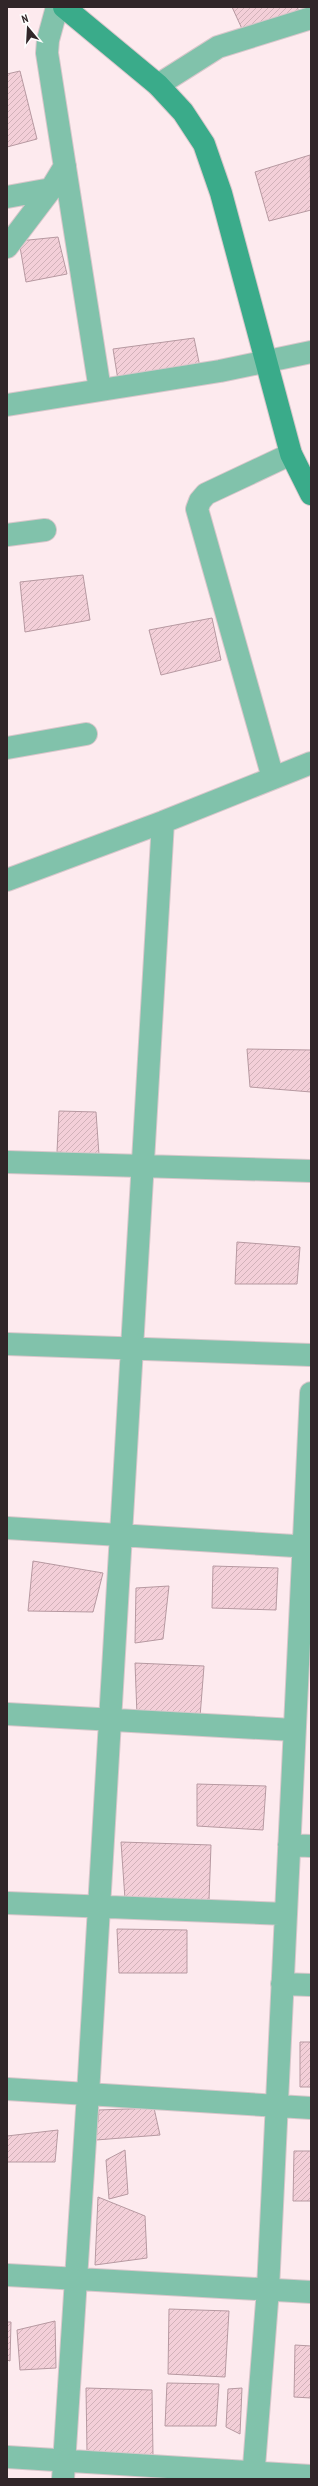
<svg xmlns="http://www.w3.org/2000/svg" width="318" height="2486" viewBox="0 0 318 2486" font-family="'PT Sans Narrow',sans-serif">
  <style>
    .building { fill: url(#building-hatch); stroke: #b799a1 }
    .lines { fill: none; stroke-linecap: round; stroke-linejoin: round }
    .street-casing { stroke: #d8c7cb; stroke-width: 24 }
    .secondary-casing { stroke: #d8c7cb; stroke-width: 24 }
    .street { stroke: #81c2ab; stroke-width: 22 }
    .secondary { stroke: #3aab8a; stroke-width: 22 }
  </style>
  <defs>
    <pattern id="building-hatch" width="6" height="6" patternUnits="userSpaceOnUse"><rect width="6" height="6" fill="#f3cfd8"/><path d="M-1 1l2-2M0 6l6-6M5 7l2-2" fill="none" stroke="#d1b2b9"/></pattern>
  </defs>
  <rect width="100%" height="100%" fill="#fdeaee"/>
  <path class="building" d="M232 7H297L299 11 243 31Z
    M20 71 37 139 7 147V74Z
    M310 155 311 210 269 221 255 172Z
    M58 237 67 274 26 282 19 241Z
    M194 338 200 367 118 380 113 349Z
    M83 575 90 620 25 632 20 582Z
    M212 618 221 660 161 675 149 630Z
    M247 1049 311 1050V1092L250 1087Z
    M59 1111 96 1112 99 1155 57 1152Z
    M237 1242 300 1247 297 1284H235Z
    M33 1561 103 1573 93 1612 28 1611Z
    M213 1566 278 1568 276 1610 212 1608Z
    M169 1586 163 1639 135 1643 136 1588Z
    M135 1663 204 1666 200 1717 137 1715Z
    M197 1784 266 1786 263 1830 197 1826Z
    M121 1842 211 1845 209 1900 125 1899Z
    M117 1929 187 1930V1973H119Z
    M300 2042H311V2087H300Z
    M154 2108 160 2135 96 2140 99 2110Z
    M58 2130 55 2162H7V2136Z
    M125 2150 128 2194 109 2199 106 2160Z
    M294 2151H311V2201H293Z
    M98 2197 145 2216 147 2258 95 2265Z
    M169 2309 229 2311 225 2377 168 2374Z
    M55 2321 56 2368 20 2370 17 2330Z
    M7 2322H11L10 2361 7 2360Z
    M295 2345 311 2346V2398L294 2397Z
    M167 2383 219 2384 216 2426H165Z
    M86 2388 152 2390 153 2456 87 2452Z
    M242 2388 240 2434 226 2427 228 2389Z"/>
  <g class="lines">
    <defs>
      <path id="street" d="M57 7 48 40 47 53 100 390
        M158 85 218 47 311 18
        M7 197 51 189
        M7 247 51 189 65 166
        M7 405 220 371 311 352
        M7 535 45 530
        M7 748 86 734
        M273 778 197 509 200 501 206 494 291 454
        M7 880 163 822 311 763
        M7 1162 311 1171
        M7 1344 311 1355
        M7 1528 311 1547
        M7 1714 294 1730
        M289 1845 311 1846
        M7 1903 286 1914
        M282 1984 311 1985
        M7 2089 311 2108
        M7 2275 311 2292
        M7 2457 311 2476
        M63 2479 88 2094 163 822
        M253 2479 268 2289 311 1393"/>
      <path id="secondary" d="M64 7 158 85 183 112 204 144 221 193 291 454 311 494"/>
    </defs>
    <use href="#street" class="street-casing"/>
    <use href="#secondary" class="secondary-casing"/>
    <use href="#street" class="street"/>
    <use href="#secondary" class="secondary"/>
  </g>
  <rect width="318" height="2486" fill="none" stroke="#312629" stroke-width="16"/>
  <g transform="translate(28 28) rotate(342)" stroke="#fdfdfd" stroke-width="3" paint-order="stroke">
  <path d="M0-3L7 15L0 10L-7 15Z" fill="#312629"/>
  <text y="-6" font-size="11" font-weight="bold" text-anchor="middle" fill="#312629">N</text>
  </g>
</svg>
